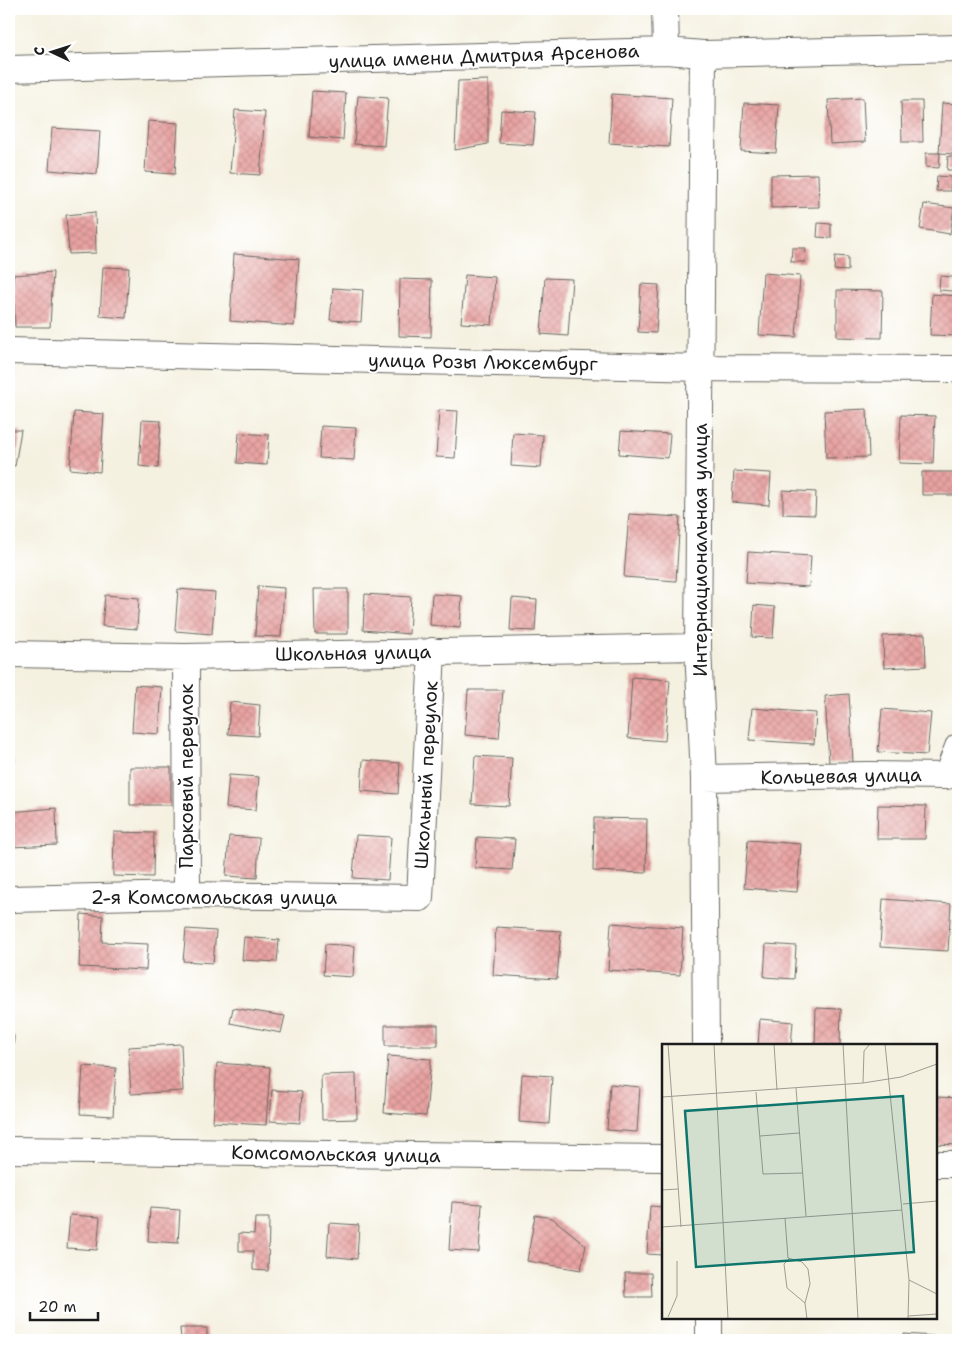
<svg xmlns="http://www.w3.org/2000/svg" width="967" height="1349" viewBox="0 0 967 1349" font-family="'Shantell Sans',sans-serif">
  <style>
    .building { fill: url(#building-cross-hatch) }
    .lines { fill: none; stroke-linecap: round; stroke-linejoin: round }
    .street-casing { stroke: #686761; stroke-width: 28 }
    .street { stroke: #fff; stroke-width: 26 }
    .labels { text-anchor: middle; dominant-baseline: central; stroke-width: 4; stroke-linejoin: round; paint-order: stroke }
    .street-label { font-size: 19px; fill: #1c1c1c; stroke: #fff }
    .inset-road { fill: none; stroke: #9e9c92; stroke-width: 1 }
    .view { fill: #0f766e; fill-opacity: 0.15; stroke: #0f766e; stroke-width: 2.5 }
    .inset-edge { fill: none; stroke: #1c1c1c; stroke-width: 2.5 }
  </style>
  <defs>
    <pattern id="building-cross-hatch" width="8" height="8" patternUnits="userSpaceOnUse" patternTransform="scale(1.25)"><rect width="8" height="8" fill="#e8a2a1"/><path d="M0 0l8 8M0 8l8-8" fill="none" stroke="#c68b8a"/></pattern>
  </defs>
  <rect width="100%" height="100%" fill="#fff"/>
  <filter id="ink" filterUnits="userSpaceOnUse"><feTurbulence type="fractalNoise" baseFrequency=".02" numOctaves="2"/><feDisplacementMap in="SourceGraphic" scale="10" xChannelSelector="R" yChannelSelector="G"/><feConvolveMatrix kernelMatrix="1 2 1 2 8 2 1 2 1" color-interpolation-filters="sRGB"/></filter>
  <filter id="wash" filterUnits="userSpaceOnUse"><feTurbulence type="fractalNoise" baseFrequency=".0096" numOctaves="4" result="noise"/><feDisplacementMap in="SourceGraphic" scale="20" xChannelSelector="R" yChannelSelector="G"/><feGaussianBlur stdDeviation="1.12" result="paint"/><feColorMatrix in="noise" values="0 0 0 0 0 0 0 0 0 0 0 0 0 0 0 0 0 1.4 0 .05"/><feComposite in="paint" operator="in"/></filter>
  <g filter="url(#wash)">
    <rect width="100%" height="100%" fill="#f5f1e1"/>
    <g id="blocks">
      <path class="building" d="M488 80V144L455 150 458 81Z
        M312 91 346 93 343 140 309 137Z
        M612 94 672 98 669 147 609 143Z
        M358 96 388 98 384 146 354 144Z
        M863 98 865 142 830 144 828 100Z
        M901 101H922L923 142H902Z
        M744 103 779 105 776 153 741 151Z
        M942 103 958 104V154L939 153Z
        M235 110 265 112 260 175 230 173Z
        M501 110 536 112 533 145 499 143Z
        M148 121 178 123 175 174 145 172Z
        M52 128 100 131 97 174 49 170Z
        M926 153H940L939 168 926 167Z
        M948 156H958V170H947Z
        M818 174 819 207 771 208V175Z
        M937 176 951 177 950 191H936Z
        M924 204 954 208 950 234 920 229Z
        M95 212 96 253 69 254 66 215Z
        M818 223 831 224V238L817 237Z
        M792 248H806L805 262H791Z
        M234 254 299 259 294 326 230 321Z
        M835 256 848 257V271L834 270Z
        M103 267 129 268 126 318 100 316Z
        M53 272 50 327H15L13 275Z
        M763 273 800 276 796 337 759 335Z
        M465 275 495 277 492 325 461 323Z
        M940 276 953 277 952 291 939 290Z
        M545 278 572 279 568 336 541 334Z
        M400 279 432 280 431 337 399 336Z
        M641 284 659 285 656 333 638 332Z
        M333 288 363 290 361 322 330 320Z
        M837 290 883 291 882 338 837 337Z
        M932 294 958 296V336L930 335Z
        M867 409 869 457 826 458 824 411Z
        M439 410 458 411 455 458 436 457Z
        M74 412 104 414 100 472 70 469Z
        M901 415 935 416 933 464 899 463Z
        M142 420 161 421 158 468 139 466Z
        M321 426 356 428 354 460 319 458Z
        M9 430H21L15 466 9 465Z
        M621 431 670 434 668 458 619 454Z
        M239 433 269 435 267 465 237 463Z
        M513 433 543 435 541 468 511 466Z
        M734 471 771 473 769 505 732 502Z
        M922 472H955V495H922Z
        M783 490 816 492 815 515 783 514Z
        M629 514 680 517 676 581 624 577Z
        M748 552 811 556 809 587 746 583Z
        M258 586 284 588 281 637 255 636Z
        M178 589 215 592 212 634 175 631Z
        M314 589H348V634H315Z
        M365 594 411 597 409 634 363 630Z
        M432 594 462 596 460 628 430 625Z
        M105 595 139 598 137 629 102 626Z
        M512 598 537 600 535 631 510 630Z
        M754 605 775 607 773 638 752 637Z
        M925 634 926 666 884 668 883 636Z
        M632 677 670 680 665 741 628 738Z
        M135 685 162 687 159 734 132 732Z
        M468 690H503L499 738 465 735Z
        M849 694 853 762 829 763 825 696Z
        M230 702 260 705 258 736 228 734Z
        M752 708 816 713 814 744 749 740Z
        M882 709 931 713 927 755 878 752Z
        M475 756 512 758 509 806 472 804Z
        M363 760 400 763 398 794 361 791Z
        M9 761H14L10 786H9Z
        M130 767H171V805H130Z
        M229 775 259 777 256 810 226 808Z
        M878 805 926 806 925 839H877Z
        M56 808 57 845 10 847 9 812Z
        M594 818 647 819 646 873 593 871Z
        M114 832 154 833 153 877 113 876Z
        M356 835 391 837 388 880 353 878Z
        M229 836 259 838 257 878 226 876Z
        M477 837 515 839 512 870 475 868Z
        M748 840 801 844 797 892 744 888Z
        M883 899 951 904 948 951 880 947Z
        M81 914 103 916 102 942 148 944 146 970 79 967Z
        M611 923 683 928 680 975 608 970Z
        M496 927 561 931 557 979 493 975Z
        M186 929 216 931 213 963 183 961Z
        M244 937 279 940 277 962 242 960Z
        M325 944 355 946 353 977 323 975Z
        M766 944 796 946 794 979 764 977Z
        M233 1008 285 1016 281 1033 230 1023Z
        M816 1008 841 1009 840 1045H815Z
        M760 1019 793 1022 791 1045H758Z
        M385 1025H438V1046H385Z
        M9 1035 14 1036 11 1084 9 1083Z
        M181 1044 183 1091 131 1094 128 1047Z
        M388 1056 431 1059 426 1116 384 1113Z
        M217 1063 270 1067 266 1125 213 1122Z
        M83 1066 116 1068 113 1116 80 1114Z
        M356 1074 357 1119 322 1120 321 1075Z
        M522 1074 552 1076 549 1124 519 1122Z
        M610 1084 640 1087 637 1132 607 1130Z
        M272 1090 302 1092 300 1123 270 1121Z
        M936 1097 958 1098V1145L936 1144Z
        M452 1202 482 1204 479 1252 449 1250Z
        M650 1206 663 1207V1255L647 1254Z
        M150 1208 180 1210 178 1243 148 1241Z
        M70 1215 100 1217 97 1250 67 1248Z
        M535 1215 552 1218 586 1245 581 1270 527 1261Z
        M255 1218H269L268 1271 253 1270V1251H239V1233L254 1234Z
        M329 1223 359 1225 357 1259 327 1256Z
        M625 1273H651L652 1297H626Z
        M180 1328H207V1340H181Z
        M904 1334 933 1336 932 1340H904Z"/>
    </g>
  </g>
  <g filter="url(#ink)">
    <use href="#blocks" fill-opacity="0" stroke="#686761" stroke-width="1"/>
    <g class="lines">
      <defs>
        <path id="street" d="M665 9 666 51
          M703 54 698 647 704 778 706 1045
          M9 69 666 51 703 54 958 48
          M9 351 702 368 958 369
          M9 654 186 657 698 647
          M186 657 187 895
          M704 778 868 775 947 776 958 747
          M9 899 187 895 420 898 432 651
          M9 1150 663 1158
          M936 1164H958
          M709 1318V1340"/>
      </defs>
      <use href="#street" class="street-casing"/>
      <use href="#street" class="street"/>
    </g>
  </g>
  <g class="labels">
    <g class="street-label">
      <text transform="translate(484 56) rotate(-2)">улица имени Дмитрия Арсенова</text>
      <text transform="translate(483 362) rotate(1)">улица Розы Люксембург</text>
      <text transform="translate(700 550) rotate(-90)">Интернациональная улица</text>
      <text transform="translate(353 653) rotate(-1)">Школьная улица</text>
      <text transform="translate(426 775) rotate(-87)">Школьный переулок</text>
      <text transform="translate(186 776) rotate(-90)">Парковый переулок</text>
      <text transform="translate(841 776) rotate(-1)">Кольцевая улица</text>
      <text x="214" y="897">2-я Комсомольская улица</text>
      <text transform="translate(336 1154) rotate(1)">Комсомольская улица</text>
    </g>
  </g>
  <g transform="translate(662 1044)">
    <rect width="275" height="275" fill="#f5f1e1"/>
    <path class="inset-road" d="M6 0 19 183M52 0 66 275M112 0 115 46M181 0 196 275M223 0 247 236 246 275M201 39 202 7 208 0M134 44 144 172M94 48 101 130 141 129M0 53 201 39 239 33 275 20M98 92 137 89M0 146 16 145M241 160 275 157M123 174 126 214 140 218 146 225 148 240 143 259 145 275M0 183 240 166M128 214 122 220 125 244 143 259M247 236 275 250M246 272 275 270M6 273 15 252V217"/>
    <path class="view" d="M241 52 252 208 34 223 23 67Z"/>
    <rect width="275" height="275" class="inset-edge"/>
  </g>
  <rect width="967" height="1349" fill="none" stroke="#fff" stroke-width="30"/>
  <g transform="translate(52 52) rotate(274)" stroke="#ffffff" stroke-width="4" paint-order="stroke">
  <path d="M0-4L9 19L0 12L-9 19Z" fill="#1c1c1c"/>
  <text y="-8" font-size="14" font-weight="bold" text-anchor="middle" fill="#1c1c1c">С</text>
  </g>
  <path d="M30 1312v8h68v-8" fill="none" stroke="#1c1c1c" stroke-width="2.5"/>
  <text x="38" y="1312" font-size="15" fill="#1c1c1c" stroke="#ffffff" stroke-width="4" paint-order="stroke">20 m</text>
</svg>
